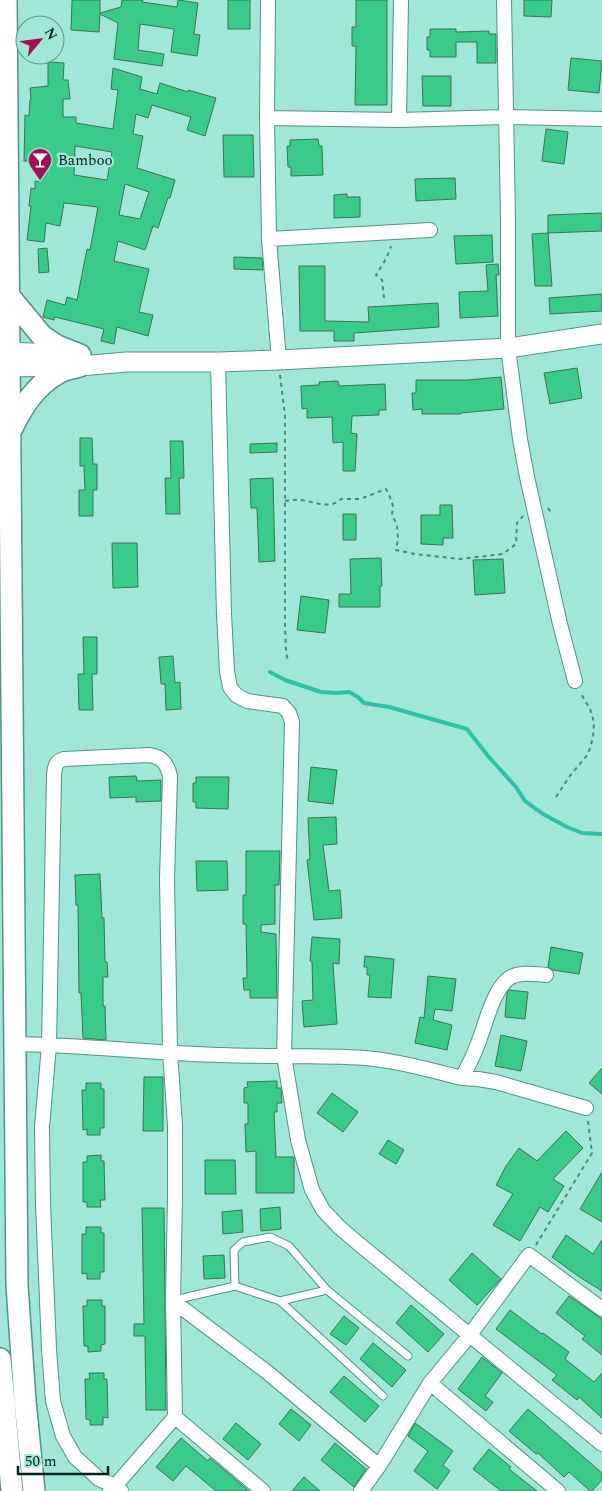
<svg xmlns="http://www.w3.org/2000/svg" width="602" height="1491" viewBox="0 0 602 1491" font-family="Spectral,serif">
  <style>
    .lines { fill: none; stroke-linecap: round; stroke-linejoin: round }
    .stream { stroke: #2fc0aa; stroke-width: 4 }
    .building { fill: #3acb8b; stroke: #3c7256; fill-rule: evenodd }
    .lane-casing { stroke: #4f9587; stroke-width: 9 }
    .street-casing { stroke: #4f9587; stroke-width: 16 }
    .secondary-casing { stroke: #4f9587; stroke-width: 21 }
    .primary-casing { stroke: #4f9587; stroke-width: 24 }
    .path { stroke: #52857b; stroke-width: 2; stroke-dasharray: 4 4; stroke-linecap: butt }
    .lane { stroke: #fff; stroke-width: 7 }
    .street { stroke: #fff; stroke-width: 14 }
    .secondary { stroke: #fff; stroke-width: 19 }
    .primary { stroke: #fff; stroke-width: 21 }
    .labels { text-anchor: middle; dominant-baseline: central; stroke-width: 4.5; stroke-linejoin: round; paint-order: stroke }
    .poi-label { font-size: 15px; fill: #03211c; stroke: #a0e7d8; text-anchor: start }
  </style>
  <rect width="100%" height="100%" fill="#a0e7d8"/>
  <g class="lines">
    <path class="stream" d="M270 672 285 680 321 692 336 693 349 692 358 697 364 703 389 707 467 729 488 756 516 787 525 801 543 814 567 827 582 833 602 834"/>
  </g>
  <path class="building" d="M72 0H100V13L121 7 122 0H143L142 2 177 7 178 0 198 3 194 34 200 35 197 56 171 52 174 29 140 24 138 50 164 54 162 66 114 59 118 23 100 14 99 32 71 30Z
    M228 0H250V29H228Z
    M356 0H387V105H355L356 46H352V27H356Z
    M524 0H552L551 17 524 16Z
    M430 29H456V32L489 31V34H496V63H477V42H456V57H430V50H427V37H430Z
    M571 58 602 61 599 93 568 90Z
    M48 62 64 63 63 80H68L70 99H63V117H76V123L113 129 118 90 111 89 113 68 142 77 140 89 157 94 160 83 188 92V90L216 98 205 136 187 130 191 117 152 105 148 118 136 114 133 134 143 136 137 168 175 180 170 198H168L158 228 153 226 145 250 118 241 114 261 149 269 139 312 153 315 148 336 117 327 114 344 101 341 104 329 55 317 54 320 43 317 47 300 65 305 67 297 77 300 87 249 90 250 98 207 64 203 60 226 46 223 44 242 27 240 31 206H29L31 188 35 189V181L39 182 42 162 24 161 25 115 29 116 30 100H31L30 88 48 86ZM75 146 112 152 107 180 74 175ZM125 184 149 192 140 219 119 215Z
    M422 76H451V106H423Z
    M546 129 568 132 564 164 542 161Z
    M223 135H253L254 177H224Z
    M318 139 319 146H322L323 175 291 176V167H288L287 146H290V140Z
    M455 178 456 199 416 201 415 179Z
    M347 194V197H360V217L334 218V195Z
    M602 213V231L548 233V215Z
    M548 233 552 286H535L532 234Z
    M492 235 493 262 456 264 454 236Z
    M47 248 49 272 39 273 38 249Z
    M234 257 262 258 263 270 234 269Z
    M498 264 499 275H496L498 316 460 318 459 292 488 291 486 265Z
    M299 266H325V321L369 322 368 307 438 303 439 327 354 333V341H334V331H300Z
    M602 294V311L550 314 549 298Z
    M577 368 582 398 550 404 544 373Z
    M501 377 504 409 461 413V414H422V409L413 410 412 393H416V380H467Z
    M338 381 339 386 385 384 386 410H379V415L352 416 351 433 357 434 355 471H343V442L333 443 332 417 307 418V408L302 409 301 386 319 385V382Z
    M80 438H92L93 464H97V490H93V516H79V490H85L84 466H80Z
    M170 441H183L184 478H179L180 514H166L165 478H171Z
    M277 443V452L250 453V444Z
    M273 478 275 561 259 562 257 508H251L250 479Z
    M440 505H452L453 538H443V545L421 544V515H440Z
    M343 514H356V540H343Z
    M112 543H137L138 587 113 588Z
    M381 558 382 586H380V607H339V594H351L350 559Z
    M503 559 505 593 475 595 473 560Z
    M301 596 329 600 325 633 297 630Z
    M83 637H97V674H92L93 710H79L78 674H84Z
    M173 656 175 683 180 682 181 709 166 710 165 684H161L159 657Z
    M311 767 337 770 333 804 308 801Z
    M136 776 137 781 161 780V801L136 802V797L110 798 109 777Z
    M196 777H229L228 809 196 808V802H193V783H196Z
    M336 817 337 844 323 845 329 891 340 890 342 918 314 920 307 860 310 859 308 818Z
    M246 851H280L279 885H275V924L261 925V932L276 934 277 998H250V990H244L243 978H247L246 924H243V895H246Z
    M196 861H227L228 890 197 891Z
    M100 874 102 918H104L105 962H107L108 977H103V1006H105L106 1040 83 1038 81 993H79L78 905H76L75 875Z
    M312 937 340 939 339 964 333 963 337 1024 304 1027 302 1001 313 1000 312 962 310 961Z
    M551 947 583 953 579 974 553 970 548 967Z
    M365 956 394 959 391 998 368 997 370 975H367V967H364Z
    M428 976 456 979 452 1011 435 1009 433 1020 452 1025 447 1050 415 1043 420 1017 424 1018Z
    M509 990 528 992 525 1019 505 1017 507 993Z
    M501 1035 527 1041 521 1071 495 1066Z
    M602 1068V1094L589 1083Z
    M144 1077H163V1131H143Z
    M277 1081V1088H281L282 1103H277V1112H274L276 1157H294V1193H256V1151L246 1152 245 1124H248V1103H244V1088L248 1087 247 1082Z
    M86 1083H101V1089H104V1128H100V1135H87V1129L83 1130 82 1090H86Z
    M332 1093 358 1112 343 1132 317 1113Z
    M566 1131 583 1148 553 1179 564 1186 548 1212 540 1207 520 1241 493 1225 513 1194 496 1185 506 1166 519 1148 537 1161Z
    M388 1140 404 1150 396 1164 379 1154Z
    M101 1155V1161H104L105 1200H100L101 1207H87V1202H83V1162H87V1156Z
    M205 1160H235L236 1194H205Z
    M602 1172V1222L580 1209Z
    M280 1207 281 1229 261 1231 260 1209Z
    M142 1208H164L166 1410H146L145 1336H134V1324H144Z
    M242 1210 243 1232 223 1234 222 1212Z
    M86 1227H101V1233H104V1272H100V1279H87V1273L82 1274V1234H86Z
    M566 1235 593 1254 602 1240V1291L578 1276 552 1257Z
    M472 1253 501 1279 477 1305 449 1280Z
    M224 1255 225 1278 204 1279 203 1256Z
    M569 1296 602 1319V1355L582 1339 585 1336 556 1313Z
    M87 1300H102V1306H105V1344L101 1345V1351L88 1352V1346H84L83 1306H87Z
    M411 1305 444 1334 428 1352 396 1323Z
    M510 1310 542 1334 543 1333 569 1352 565 1359 594 1382 602 1373V1418L579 1397 577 1400 552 1380 557 1375 496 1329Z
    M344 1316 359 1328 346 1345 330 1334Z
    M373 1343 406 1370 392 1387 360 1359Z
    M482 1357 502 1373 485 1396 493 1402 486 1411 458 1389Z
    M89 1373H104V1379H107L108 1418 103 1417V1425H90V1420L86 1419 85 1379H90Z
    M344 1376 379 1406 365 1422 330 1392Z
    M291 1409 311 1425 299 1441 279 1424Z
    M528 1409 602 1473V1480L592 1491H590L569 1472 564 1477 538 1453 536 1454 509 1431Z
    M236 1423 261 1444 248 1460 223 1439Z
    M415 1423 453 1451 443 1465 450 1471 437 1489 414 1471 428 1451 408 1436Z
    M181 1438 208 1461 210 1458 249 1491H216L186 1466 173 1481 156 1467Z
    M335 1443 366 1469 354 1487 321 1460Z
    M489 1449 511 1467 509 1469 537 1491H501L473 1469Z
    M304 1477 320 1491H292Z"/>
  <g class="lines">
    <defs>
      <path id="lane" d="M235 1286 234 1250 243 1242 270 1237 289 1246 327 1290
        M174 1300 235 1286 280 1301 383 1396
        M280 1301 327 1290 408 1356"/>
      <path id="street" d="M268 0 267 118 269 239 279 360
        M504 0 508 219V348L520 439 527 477 560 624 575 681
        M267 118 399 120 506 117 602 119
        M399 120 401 0
        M269 239 430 230
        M218 362 224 614 227 671 230 687 236 695 247 701 283 706 289 713 292 722 284 1056 298 1140 312 1190 323 1210 339 1227 359 1244 602 1444
        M546 975C535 974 518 971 508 979 492 992 485 1027 477 1046 473 1057 467 1068 462 1078L478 1079 496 1082 586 1108
        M15 1044C84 1045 152 1053 220 1055 269 1057 317 1055 365 1058 398 1061 430 1070 462 1078
        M173 1301 267 1372 379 1466 430 1383 469 1336 529 1255 602 1309
        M430 1383 558 1491
        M175 1417 263 1491
        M110 1491 115 1486 175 1417 173 1301 175 1196V1125L170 1052 167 879 170 776C167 763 162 757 149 755L64 759C55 762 55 766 54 775L49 1045 42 1127 43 1204 49 1349 53 1401 63 1436 75 1457 99 1479 115 1486 121 1491
        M361 1491 379 1466"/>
      <path id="secondary" d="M0 352 65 354
        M0 367 80 366 126 362H218L279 360 508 348 602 334"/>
      <path id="primary" d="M6 0 17 1285 25 1401 34 1491
        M8 295 42 336 57 346 80 355
        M11 430C22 407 35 386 58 373 64 369 73 368 80 366
        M0 1359 12 1491"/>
    </defs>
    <use href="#lane" class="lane-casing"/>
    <use href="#street" class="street-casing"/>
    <use href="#secondary" class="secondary-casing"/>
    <use href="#primary" class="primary-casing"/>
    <path class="path" d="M384 298 382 280 376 275 386 259 391 246
      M280 375 285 416V625L286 650 288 662
      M285 501C292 500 299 499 306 501 318 503 331 509 341 499H360L386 489 390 497 393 506 392 515 397 525 398 539 396 550 415 554 460 559 503 554 516 544 517 523 523 516
      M548 508 552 514
      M556 797 569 777 588 754 593 738 594 722 590 709 580 692
      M536 1245 592 1153 588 1121"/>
    <use href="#lane" class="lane"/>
    <use href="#street" class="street"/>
    <use href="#secondary" class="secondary"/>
    <use href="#primary" class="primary"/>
  </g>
  <defs>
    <symbol id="bar-pin" viewBox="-11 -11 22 30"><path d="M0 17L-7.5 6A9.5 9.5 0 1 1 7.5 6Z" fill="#a10f56" stroke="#a0e7d8"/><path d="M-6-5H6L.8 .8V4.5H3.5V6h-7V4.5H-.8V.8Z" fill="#fff"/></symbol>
  </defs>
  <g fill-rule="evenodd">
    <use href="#bar-pin" x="26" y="146" width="28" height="38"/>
  </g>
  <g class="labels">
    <g class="poi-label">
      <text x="58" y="160">Bamboo</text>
    </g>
  </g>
  <g transform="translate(40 40) rotate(61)"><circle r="24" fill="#a0e7d8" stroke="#61988d"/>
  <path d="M0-4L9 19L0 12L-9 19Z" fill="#a10f56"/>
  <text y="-8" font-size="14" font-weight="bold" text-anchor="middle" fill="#03211c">N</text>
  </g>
  <path d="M18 1466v8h90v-8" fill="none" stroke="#03211c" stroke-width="2.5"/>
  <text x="25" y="1466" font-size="15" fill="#03211c" stroke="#a0e7d8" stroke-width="4" paint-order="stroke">50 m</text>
</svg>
